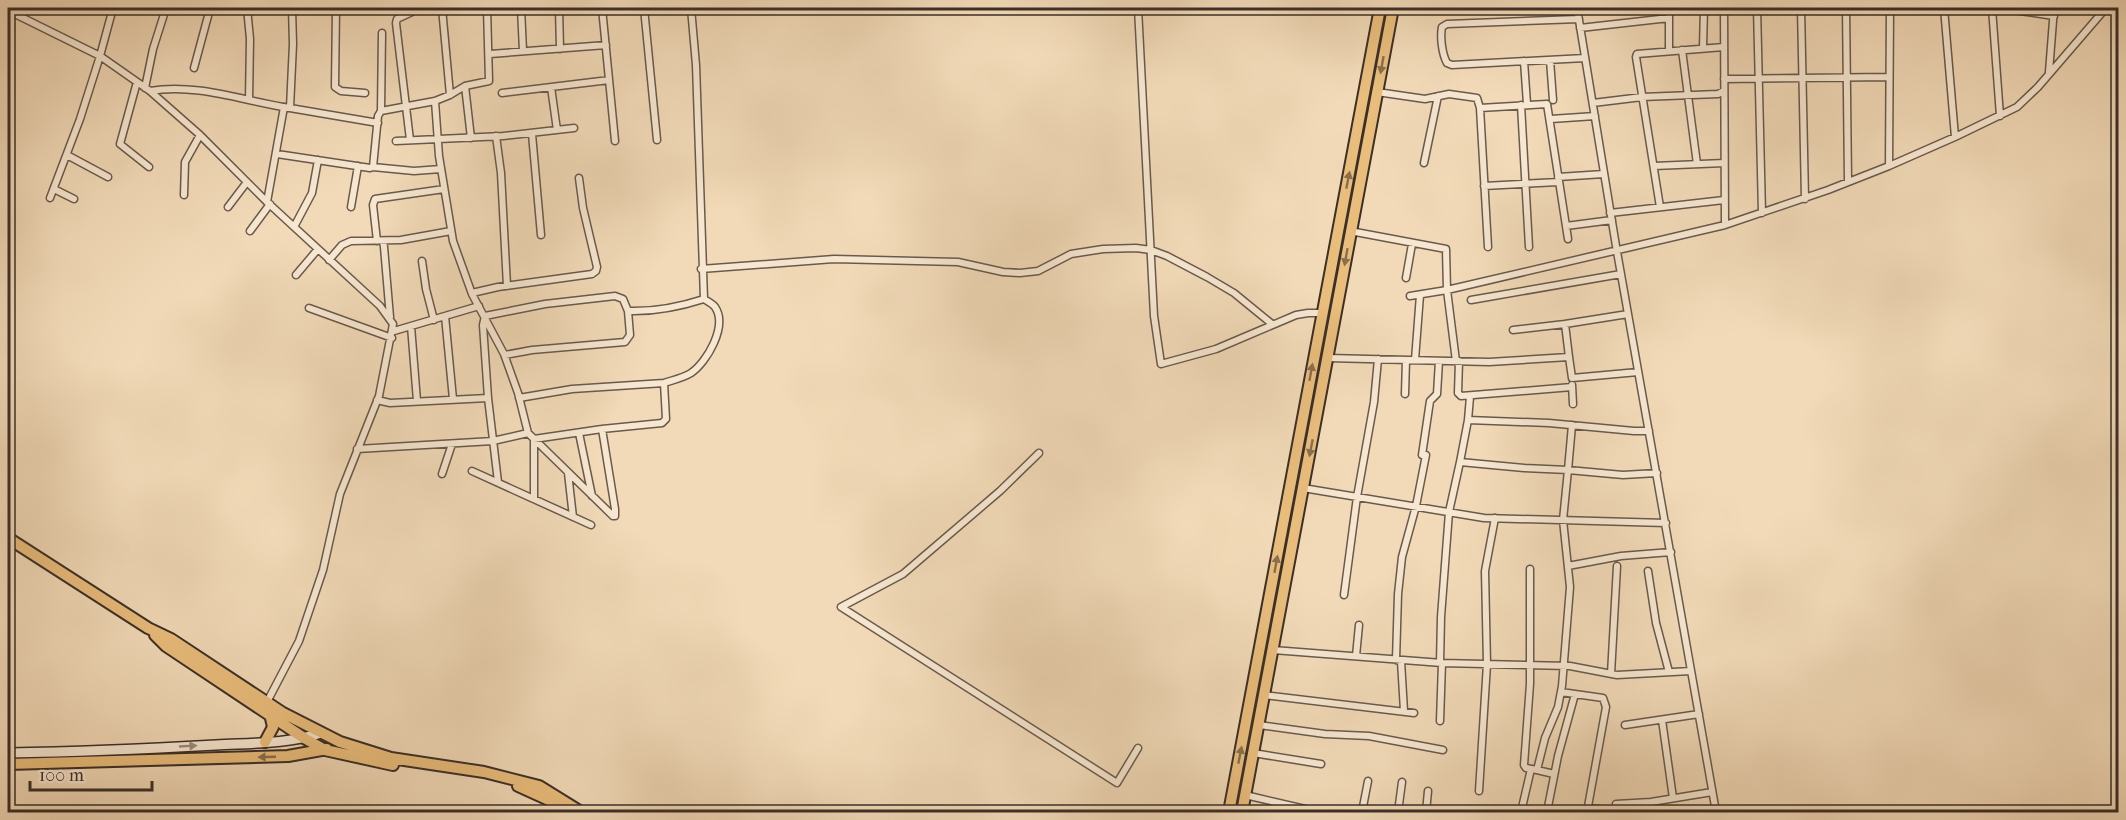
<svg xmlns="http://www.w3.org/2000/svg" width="2126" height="820" viewBox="0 0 2126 820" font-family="'IM FELL French Canon',serif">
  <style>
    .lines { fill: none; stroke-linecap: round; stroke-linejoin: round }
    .minor-casing { stroke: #695a4c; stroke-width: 9 }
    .secondary-casing { stroke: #3b2f28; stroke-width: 12 }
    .primary-casing { stroke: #3b2f28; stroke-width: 14 }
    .minor { stroke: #f7e7d1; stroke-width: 6 }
    .secondary { stroke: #f7e7d1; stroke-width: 9 }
    .primary { stroke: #e9bd7c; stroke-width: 10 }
    .oneway { fill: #896f4e }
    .oneway2 { fill: #998b7c }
  </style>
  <rect width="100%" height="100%" fill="#f2dab8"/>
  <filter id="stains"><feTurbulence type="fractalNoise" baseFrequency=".00333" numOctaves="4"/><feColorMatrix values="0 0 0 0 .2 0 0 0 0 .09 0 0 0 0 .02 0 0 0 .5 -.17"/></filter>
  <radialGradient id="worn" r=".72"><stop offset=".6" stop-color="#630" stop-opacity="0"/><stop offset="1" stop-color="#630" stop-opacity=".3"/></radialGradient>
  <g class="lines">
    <defs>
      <path id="minor" d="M247 8 250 39 249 100
        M336 8 335 87 341 91 365 93
        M442 8 450 95
        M521 8 523 51
        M559 8 560 49
        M602 8 615 141
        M644 8 657 140
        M691 8 696 65 704 299
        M1138 8 1154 316 1161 364 1216 349 1296 315 1308 313H1322
        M1577 8 1616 246 1716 812
        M1669 8V51
        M1724 8 1725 225
        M1757 8 1762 213
        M1801 8 1805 199
        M1846 8 1848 182
        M1944 8 1955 137
        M1992 8 2000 116
        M8 11 19 16 20 8
        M2020 11 2054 16
        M19 16 100 56 113 8
        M1579 19 1447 24 1442 27C1440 37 1442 54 1447 63L1452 65 1585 58
        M1580 28 1669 18
        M1703 48 1704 8
        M1682 50 1697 164
        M490 54 606 45
        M1550 60 1553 100
        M1524 61 1527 104
        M194 68 208 16 207 12 196 8
        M2049 72 2054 8
        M1724 79 1889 77
        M137 82 120 144 149 167
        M465 86 471 138
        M551 87 557 130
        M145 88 153 49 166 8
        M150 91 200 135 267 202 380 306 393 324 379 396 340 494 323 570 299 641 267 702
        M1377 92 1425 99 1449 94 1477 98 1480 108 1488 247
        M502 93 609 80
        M435 101 439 156 453 241 472 294 504 354 518 393 528 433
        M1593 103 1642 97 1718 94 1724 91
        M1521 105 1529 247
        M290 108 378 123
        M1480 108 1547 104 1568 239
        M381 111 382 33
        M1551 119 1595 116
        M532 134 541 235
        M496 136 501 173 507 286
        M410 140 396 23 397 19 412 12 415 8
        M396 141 503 136 574 128
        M277 154 370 168 373 167 378 116 381 111 435 101 450 95 465 86 489 81 487 8
        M67 155 108 177
        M1424 163 1438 96
        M1654 166 1724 163
        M1889 166 1890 8
        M373 167 414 171 441 169
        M1558 177 1604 174
        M1484 186 1559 182
        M54 189 74 199
        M184 195 185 162 200 135
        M50 198 80 119 100 56 150 91C197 83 243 101 290 108L293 44 292 8
        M267 202 284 107
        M228 207 247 182
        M351 207 358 166
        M1660 207 1636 57 1637 54 1724 47
        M1610 213 1724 200
        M1566 226 1612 220
        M294 227 312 193 318 160
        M250 231 270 204
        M1350 231 1446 249 1447 290 1725 225 1828 190 1889 166 1955 137 2017 107 2038 87 2106 8
        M377 241 373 205 375 199 444 189
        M381 241H383L384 247 390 317
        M329 260 342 245 351 241 401 240 451 231
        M422 261 426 289 434 320
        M701 269 834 259 958 262 1003 272 1020 273 1038 271 1071 254 1103 249 1136 248 1151 250 1167 256 1207 277 1234 293 1272 324
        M296 275 318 249
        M1406 278 1412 244
        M472 293 498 287 592 274 596 271 597 267 583 208 579 178
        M1410 296 1447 290 1456 361
        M1471 300 1621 274
        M309 308 392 338
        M411 326 417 401
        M1513 330 1565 324
        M394 331 445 316
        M505 355 532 350 625 342 630 335 628 311
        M1569 357 1565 324 1628 314
        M1328 358 1489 362 1569 357 1572 378 1638 372
        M1415 360 1420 295
        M1459 361 1458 393 1461 396 1572 387
        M1572 385 1573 404
        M1405 394 1406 360
        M1470 397 1468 420 1549 423 1634 431H1649
        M488 398 483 325 485 316 545 304 615 296 623 299 628 311C654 312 679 307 704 299 707 301 713 304 715 307 728 326 707 362 691 373 683 378 673 380 664 383L572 389 519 398
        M453 399 445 316 479 306
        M377 400 390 403 488 398 498 482
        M579 433 592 496
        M357 449 493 441 528 433 613 516H615V509L602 429
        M1039 453 1000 491 903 574 841 607 1117 783 1138 748
        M1422 455 1430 401 1437 394 1439 361
        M1460 462 1468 420
        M472 471 591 525
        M568 473 573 517
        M442 474 452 444
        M1303 488 1484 518 1666 523
        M534 499V439L602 429 662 423 666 419 664 383
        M1568 566 1621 556 1671 552
        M1530 569V684L1524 765 1526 768 1537 770 1545 738 1558 707 1562 686 1570 587 1563 520 1568 470 1623 475 1657 473
        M1648 571 1656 623 1669 672
        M1344 595 1357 497 1374 402 1378 359
        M1273 650 1442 663 1570 666 1617 675 1691 671
        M1356 656 1359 625
        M1440 663 1441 617 1449 512 1460 462 1524 468 1568 470 1572 425
        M1611 674 1617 566
        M1561 692 1603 698 1606 707 1587 812
        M1264 695 1414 713
        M1404 711 1401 661 1396 660 1398 594 1402 557 1416 506 1426 455
        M1662 720 1673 798
        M1440 721 1442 663
        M1259 725 1325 734 1369 736 1443 750
        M1625 725 1699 714
        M1253 753 1321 764
        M1537 770 1554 774
        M1479 791 1487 664 1485 571 1495 518
        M1245 795 1318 812
        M1616 804 1651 802 1712 792
        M1588 808 1616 811
        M1362 812 1368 781
        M1398 812 1402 782
        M1426 812 1428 791
        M1521 812 1531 769
        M1547 812 1558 756 1575 694"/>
      <path id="secondary" d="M8 753C77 752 146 749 216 745 250 743 288 744 321 733"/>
      <path id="primary" d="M8 538 148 628 171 639 283 713 340 742 391 758 484 772 539 786 581 812
        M155 635 166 646 304 738 325 750 393 765
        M265 742 273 727 270 714
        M8 764 288 756 327 749
        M518 786 551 801 567 812
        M1229 812 1380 8
        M1242 812 1393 8"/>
    </defs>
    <use href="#minor" class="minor-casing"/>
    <use href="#secondary" class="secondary-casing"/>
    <use href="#primary" class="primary-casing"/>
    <use href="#minor" class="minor"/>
    <use href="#secondary" class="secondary"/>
    <use href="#primary" class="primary"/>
  </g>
  <defs><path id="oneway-solid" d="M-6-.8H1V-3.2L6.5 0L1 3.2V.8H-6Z" transform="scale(1.5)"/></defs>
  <g class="oneway">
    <use href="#oneway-solid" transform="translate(1382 65) rotate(100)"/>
    <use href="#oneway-solid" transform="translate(1348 180) rotate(-79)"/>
    <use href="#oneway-solid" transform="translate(1346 257) rotate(100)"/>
    <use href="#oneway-solid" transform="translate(1311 372) rotate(-80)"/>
    <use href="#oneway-solid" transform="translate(1311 448) rotate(101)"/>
    <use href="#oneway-solid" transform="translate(1276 564) rotate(-80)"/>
    <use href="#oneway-solid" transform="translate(1240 755) rotate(-79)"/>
    <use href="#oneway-solid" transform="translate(267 757) rotate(178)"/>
  </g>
  <use class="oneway2" href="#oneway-solid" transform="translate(188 746) rotate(-3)"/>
  <rect width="2126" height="820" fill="none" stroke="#f2dab8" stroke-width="30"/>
  <rect x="9" y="9" width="2108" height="802" fill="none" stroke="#3b2f28" stroke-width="3"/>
  <rect x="15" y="15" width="2096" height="790" fill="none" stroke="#3b2f28" stroke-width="1.5"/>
  <path d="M30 781v9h122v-9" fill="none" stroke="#3b2f28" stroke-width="3"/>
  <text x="39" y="781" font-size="18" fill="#3b2f28" stroke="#f7e7d1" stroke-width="4.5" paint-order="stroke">100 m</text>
  <rect width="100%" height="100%" filter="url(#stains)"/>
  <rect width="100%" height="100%" fill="url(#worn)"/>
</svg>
